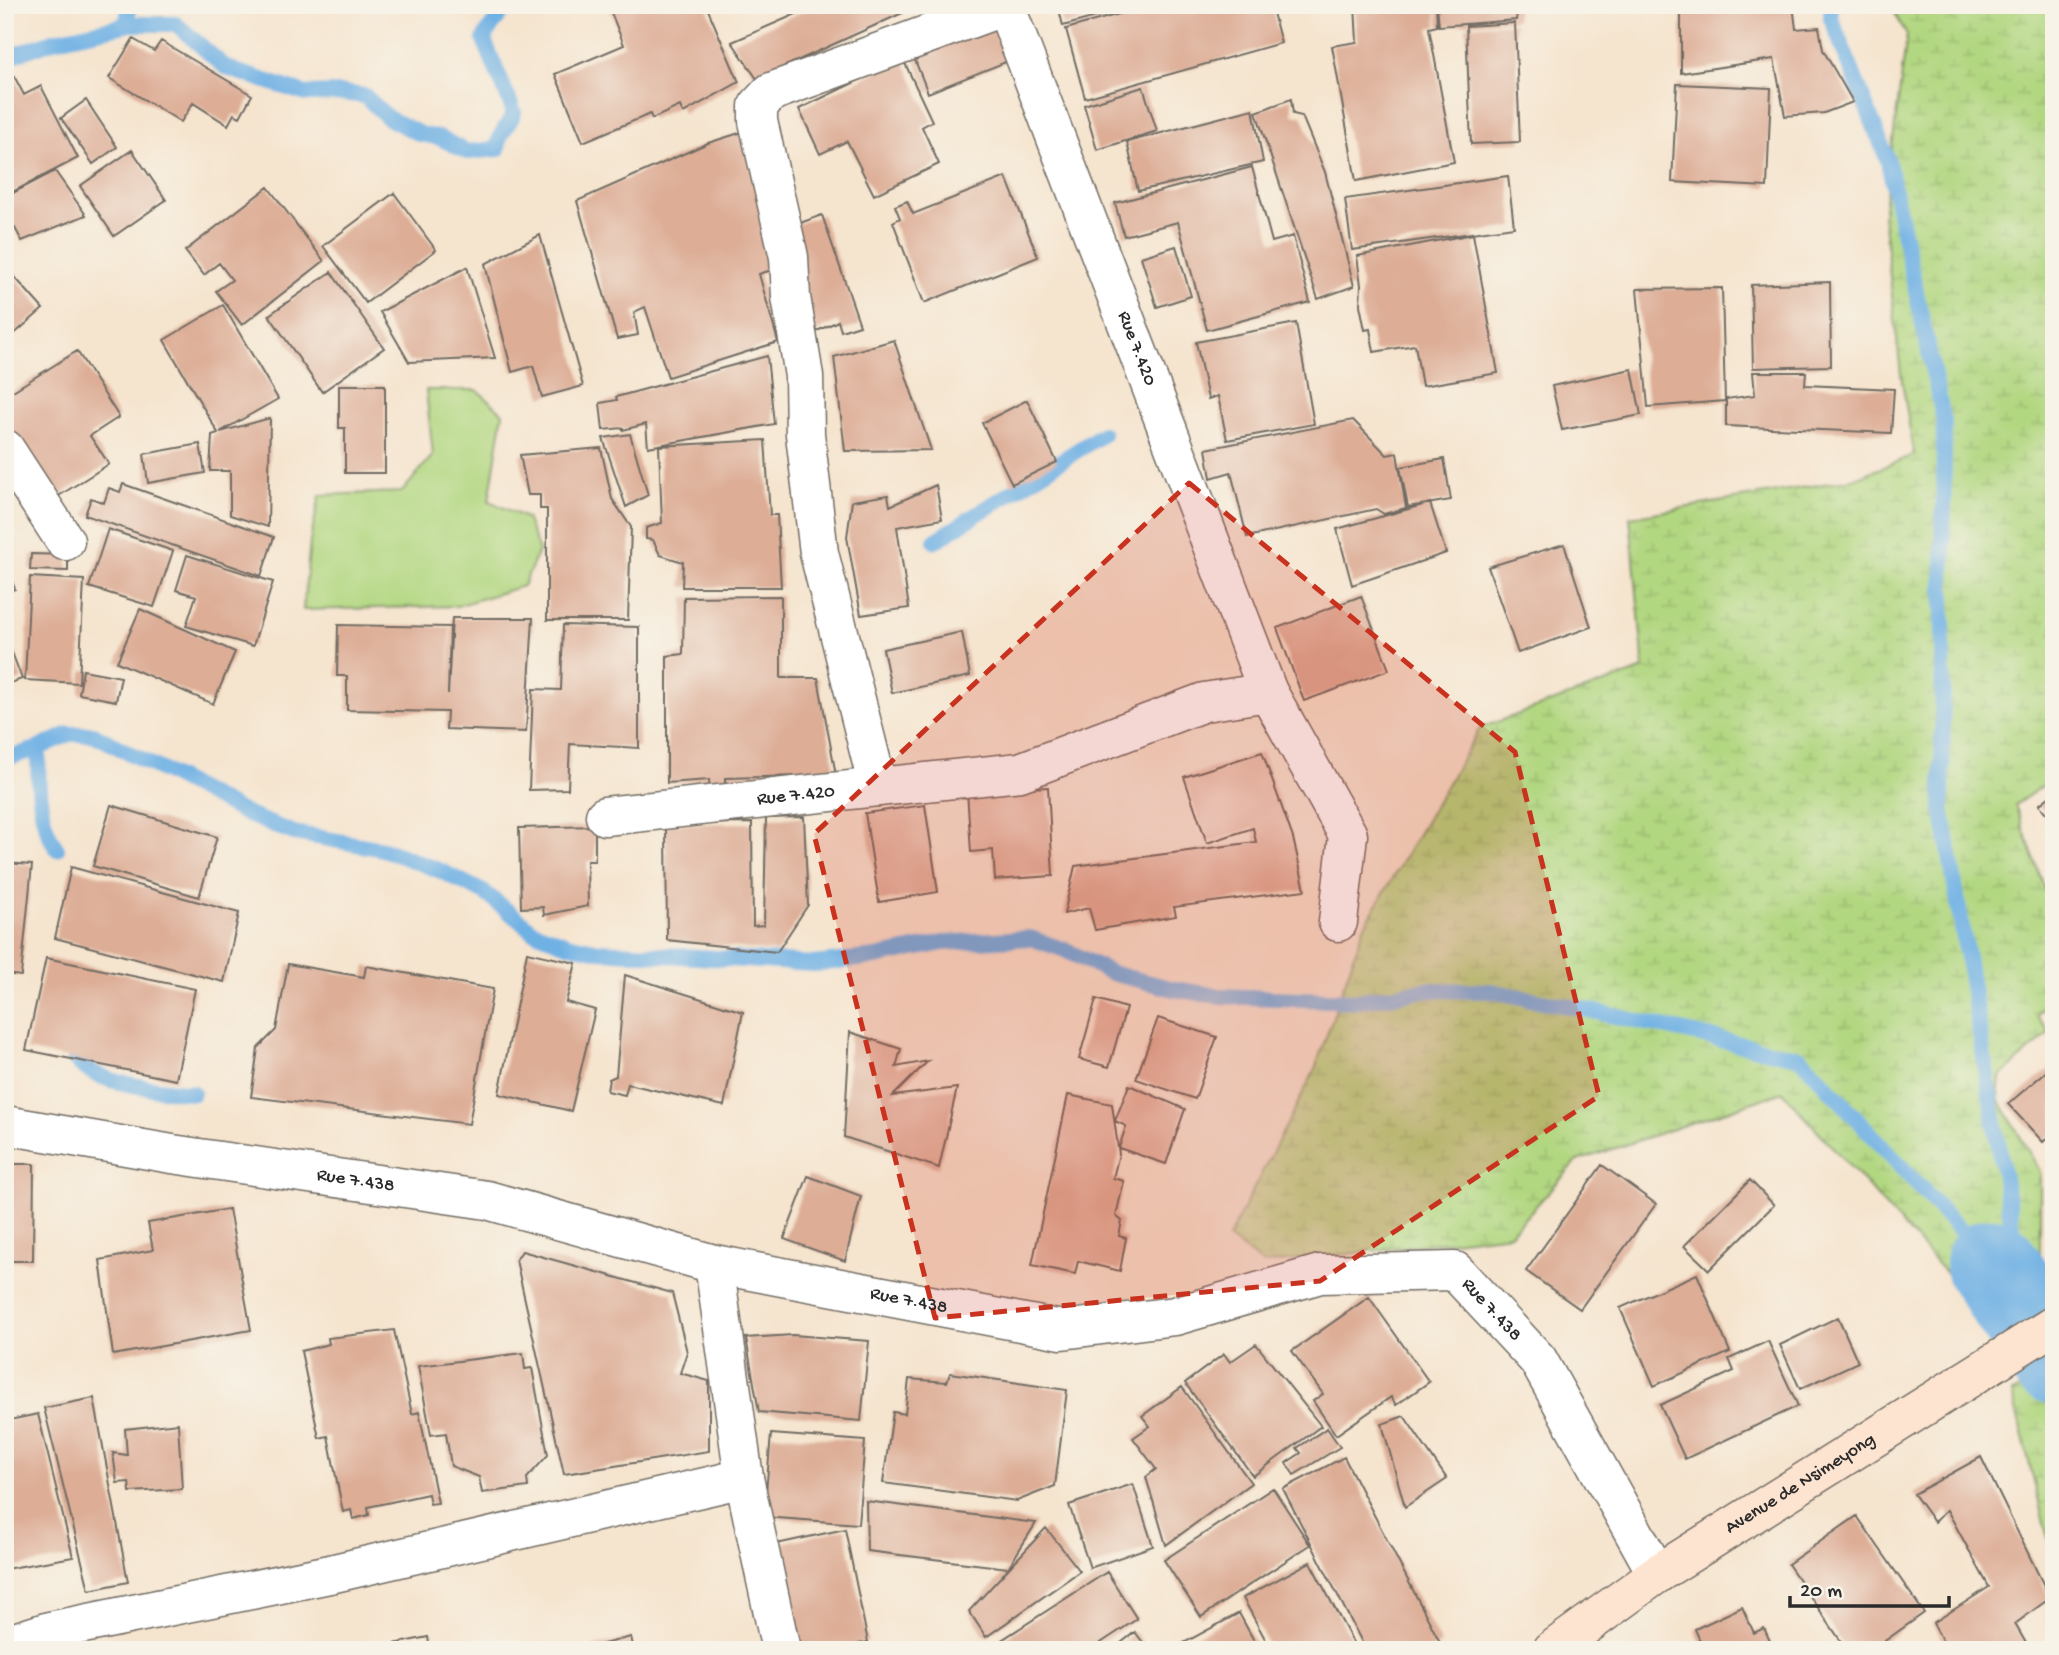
<svg xmlns="http://www.w3.org/2000/svg" width="2059" height="1655" viewBox="0 0 2059 1655" font-family="'Gochi Hand',sans-serif">
  <style>
    .green { fill: #b2d781; stroke: #6e8156; stroke-width: 2 }
    .wetland { fill: url(#wetland-marsh); stroke: #6e8156; stroke-width: 2 }
    .lines { fill: none; stroke-linecap: round; stroke-linejoin: round }
    .stream { stroke: #70b1e4; stroke-width: 16 }
    .river { stroke: #70b1e4; stroke-width: 94 }
    .building { fill: #ddad96 }
    .street-casing { stroke: #726c64; stroke-width: 41 }
    .secondary-casing { stroke: #726c64; stroke-width: 41 }
    .street { stroke: #fff; stroke-width: 38 }
    .secondary { stroke: #fde4d0; stroke-width: 38 }
    .marked { fill: #c8321e; fill-opacity: 0.2; stroke: #c8321e; stroke-width: 5; stroke-dasharray: 14 9; stroke-linejoin: round }
    .labels { text-anchor: middle; dominant-baseline: central; stroke-width: 6; stroke-linejoin: round; paint-order: stroke }
    .street-label { font-size: 19px; fill: #2b2b2b; stroke: #f7f3e8 }
  </style>
  <defs>
    <pattern id="wetland-marsh" width="20" height="14" patternUnits="userSpaceOnUse" patternTransform="scale(1.75)"><rect width="20" height="14" fill="#b2d781"/><path d="M1 5h8M5 5V1M11 12h8M15 12V8" fill="none" stroke="#99b970"/></pattern>
  </defs>
  <rect width="100%" height="100%" fill="#f7f3e8"/>
  <filter id="ink" filterUnits="userSpaceOnUse"><feTurbulence type="fractalNoise" baseFrequency=".0143" numOctaves="2"/><feDisplacementMap in="SourceGraphic" scale="14" xChannelSelector="R" yChannelSelector="G"/><feConvolveMatrix kernelMatrix="1 2 1 2 8 2 1 2 1" color-interpolation-filters="sRGB"/></filter>
  <filter id="wash" filterUnits="userSpaceOnUse"><feTurbulence type="fractalNoise" baseFrequency=".00686" numOctaves="4" result="noise"/><feDisplacementMap in="SourceGraphic" scale="28" xChannelSelector="R" yChannelSelector="G"/><feGaussianBlur stdDeviation="1.57" result="paint"/><feColorMatrix in="noise" values="0 0 0 0 0 0 0 0 0 0 0 0 0 0 0 0 0 1.4 0 .05"/><feComposite in="paint" operator="in"/></filter>
  <g filter="url(#wash)">
    <rect width="100%" height="100%" fill="#f5e4ce"/>
    <path class="green" d="M426 390H477L503 413 489 501 526 518 539 551 523 586 457 606 303 610 310 542 320 495 402 492 433 455Z"/>
    <path class="wetland" d="M1890 5H2054V778L2015 805 2054 915V997L2037 1015 2050 1032 2000 1077 1998 1098 2040 1171V1270L1977 1308 1783 1092 1577 1161 1510 1234 1264 1264 1228 1238 1314 1072 1364 927 1480 728 1644 669 1630 517 1853 479 1914 455 1901 374 1883 215 1907 35Z
      M2054 1371V1563L2012 1393Z"/>
    <g class="lines">
      <path class="stream" d="M126 25 130 5
        M5 58 56 40 130 24H176L224 66 235 71 306 94 342 93 365 96 388 118 420 134 440 138 467 152 498 149C499 129 508 129 514 112L484 40C488 26 501 19 504 5
        M935 541 1103 434
        M39 748C37 780 38 822 57 849
        M5 759 39 748 69 734H93L248 815 294 833 383 849 441 871 485 893 533 931 567 944 599 951 814 964 876 957 943 943 1030 938 1065 950 1111 973 1174 989 1218 996 1358 1001 1426 990 1491 991 1588 1010 1801 1058 1992 1265 2012 1225 1942 808 1944 422 1888 161 1831 18V5
        M84 1044 77 1050 75 1060C102 1087 157 1088 193 1093"/>
      <path class="river" d="M1992 1265 2054 1358"/>
    </g>
    <g id="blocks">
      <path class="building" d="M608 5H706L739 82 683 113 680 106 652 119 650 114 583 142 555 74 624 45Z
        M817 5H920L757 79 732 42Z
        M1058 5H1136V6L1063 26Z
        M1151 5H1271L1281 43 1085 98 1066 29Z
        M1355 5H1436L1437 26 1429 28 1454 162 1356 181 1332 46 1357 42Z
        M1437 5H1518L1516 20 1439 26Z
        M1681 5H1793L1796 29 1819 27 1823 50 1853 102 1824 113 1785 116 1774 59 1681 73Z
        M994 17 1011 60 928 93 911 50Z
        M1515 23 1520 142 1471 144 1466 26Z
        M133 39 154 51 161 41 252 95 240 117 234 114 228 125 193 103 181 122 109 78Z
        M5 59 24 95 41 86 78 158 5 196Z
        M903 59 932 121 922 127 939 164 874 195 847 141 820 154 799 109Z
        M1677 84 1771 88 1767 187 1672 182Z
        M1143 87 1157 131 1097 150 1084 105Z
        M1291 99 1293 114 1302 116 1325 172 1354 286 1318 299 1256 112Z
        M86 100 117 147 93 164 61 118Z
        M1253 109 1263 162 1138 191 1127 142Z
        M752 129 784 266 759 274 778 342 668 377 645 307 634 312 638 335 617 339 577 201 708 143Z
        M132 150 166 200 114 236 80 186Z
        M1252 167 1272 242 1293 236 1310 302 1207 330 1178 222 1124 236 1115 203Z
        M55 171 86 215 22 241 5 210V197Z
        M1508 176 1514 227 1352 250 1345 199Z
        M1006 177 1038 257 924 303 893 222 900 218 895 206 907 201 913 214Z
        M268 187 324 261 242 325 216 291 232 280 219 263 204 275 185 251Z
        M394 193 436 250 366 303 323 246Z
        M822 215 860 325 841 331 838 321 813 333 792 226Z
        M1473 234 1498 373 1422 386 1415 345 1374 352 1370 329 1365 330 1360 305 1361 285 1357 256Z
        M540 235 583 386 542 397 533 366 512 372 485 264Z
        M1176 246 1191 296 1157 307 1141 257Z
        M5 266 43 309 5 342Z
        M467 267 495 358 409 362 380 312Z
        M331 272 384 348 322 392 269 315Z
        M1830 282 1831 366 1753 368 1751 285Z
        M1722 288 1725 401 1648 407 1637 289Z
        M223 305 278 399 220 432 270 418 268 527 230 515V471H210L212 435 218 433 164 340Z
        M1296 323 1314 424 1227 440 1218 396 1208 399 1196 342Z
        M894 340 931 450 845 451 834 357Z
        M77 351 119 417 90 436 109 464 46 504 5 441V396Z
        M767 356 774 424 648 447 646 424 623 430V428L603 430 600 403 617 400 616 397Z
        M1632 369 1641 415 1562 430 1552 386Z
        M1753 372H1806L1805 385 1894 389 1891 433 1726 426V399L1755 395Z
        M339 385H385V473H345V428H339Z
        M1027 400 1057 462 1012 484 982 423Z
        M1353 420 1387 455 1397 453 1406 508 1384 514 1376 509 1247 537 1231 472 1211 478 1206 449Z
        M630 434 648 495 626 507 603 438Z
        M765 440 770 515H777L781 587H682L683 562 660 555 653 540 646 539V528L662 523 659 446Z
        M200 444 205 473 148 483 144 454Z
        M601 448 612 499 631 527 628 620H547V509H540V495H528L520 455Z
        M1444 459 1451 500 1408 507 1400 467Z
        M123 484 274 537 261 576 85 515 91 498 104 503 109 488 120 492Z
        M936 485 942 519 897 527 909 608 861 615 847 537 852 501 888 495 890 506Z
        M1430 503 1446 553 1352 585 1337 529Z
        M108 529 173 551 154 607 89 587Z
        M1564 544 1591 627 1518 653 1488 567Z
        M31 554 68 555V571L30 570Z
        M187 555 273 582 253 646 186 626 196 596 176 590Z
        M5 563 15 589 5 593Z
        M30 577 84 580 79 683 25 680Z
        M781 596V678H818L836 775 725 778V788L710 789 709 780 667 783V656L683 654 684 597Z
        M1361 596 1389 670 1304 701 1277 628Z
        M140 609 235 652 213 704 117 662Z
        M452 618H533L526 732 446 729 447 712 347 710V676H337L338 625 450 627 448 694Z
        M563 625 639 627V748L570 744 568 789 529 790 533 689 561 690Z
        M962 632 970 676 892 693 883 649Z
        M5 634 22 679 5 685Z
        M83 670 121 677 116 701 79 694Z
        M1262 752 1293 838 1305 890 1174 907 1176 916 1095 930 1089 908 1064 914 1075 866 1256 842 1253 828 1207 843 1184 777Z
        M1048 787 1053 876 995 880 993 850 971 852 967 791Z
        M2054 793V822L2039 805Z
        M111 805 217 837 199 897 93 866Z
        M925 805 938 892 879 902 865 813Z
        M804 817 808 905 777 952 667 940 666 824 752 823 753 926 764 925 766 818Z
        M595 826V861H587L588 906 544 915 543 907 521 908 519 828Z
        M5 863 32 865 21 976 5 974Z
        M71 867 239 913 224 982 55 938Z
        M527 952 576 963 566 1002 595 1010 571 1111 499 1094Z
        M46 958 195 989 176 1080 26 1050Z
        M288 964 364 977 366 966 493 989 469 1124 251 1097 258 1048 276 1030Z
        M625 975 743 1012 724 1106 628 1084 625 1095 607 1091 609 1079 616 1076Z
        M1096 999 1126 1008 1109 1067 1079 1059Z
        M1158 1018 1217 1037 1195 1099 1136 1079Z
        M850 1032 901 1049 896 1067 928 1061 893 1096 957 1088 939 1168 844 1137Z
        M2054 1065V1132L2043 1142 2008 1104Z
        M1129 1085 1185 1109 1166 1164 1119 1148 1126 1126 1115 1121Z
        M1068 1095 1112 1104 1119 1154 1113 1178 1124 1181 1116 1216 1122 1221 1119 1236 1126 1238 1120 1271 1078 1261 1075 1274 1032 1265Z
        M13 1164H34L33 1261H11V1268L5 1267V1171H12Z
        M1602 1165 1656 1204 1580 1309 1526 1271Z
        M808 1176 861 1196 845 1261 784 1239Z
        M1750 1180 1774 1205 1709 1270 1684 1246Z
        M229 1209 251 1330 113 1355 100 1260 153 1250 148 1223Z
        M522 1251 672 1293 687 1352 680 1373 709 1381V1451L564 1474 516 1260Z
        M1697 1274 1730 1352 1654 1386 1620 1308Z
        M1369 1297 1429 1382 1396 1405 1391 1397 1336 1435 1313 1401 1323 1394 1292 1351Z
        M1838 1317 1858 1362 1800 1389 1780 1345Z
        M394 1330 412 1414 419 1412 438 1503 430 1504 428 1494 368 1507 369 1515 353 1519 351 1510 343 1512 328 1436 319 1438 301 1351 329 1344 328 1338Z
        M793 1335 869 1341 861 1421 759 1412 746 1338Z
        M1768 1341 1798 1406 1685 1459 1660 1405 1734 1371 1729 1359Z
        M1256 1344 1321 1426 1253 1476 1185 1383 1224 1354 1230 1362Z
        M523 1353 525 1369 532 1368 548 1455 527 1478 528 1487 482 1493 479 1477 451 1466 446 1433 431 1435 418 1366Z
        M950 1373 1067 1390 1055 1486 1017 1501 883 1483 893 1412 905 1414 909 1379 947 1382Z
        M1182 1387 1251 1483 1166 1545 1146 1477 1156 1469 1133 1438 1150 1426 1142 1416Z
        M94 1398 128 1582 89 1590 44 1408Z
        M38 1414 73 1557 5 1569V1421Z
        M1404 1416 1447 1479 1405 1507 1382 1424Z
        M178 1423 182 1489 130 1492 129 1482 117 1483 113 1453 127 1455 125 1429Z
        M1327 1428 1340 1447 1294 1475 1286 1463 1301 1453 1297 1448Z
        M771 1434 865 1441 858 1524 764 1517Z
        M1344 1457 1441 1644 1430 1650H1366L1283 1489Z
        M1981 1457 2050 1598 2015 1624 2030 1650H1947L1933 1623 1989 1587 1947 1510 1934 1522 1914 1494Z
        M1133 1484 1153 1546 1090 1568 1069 1505Z
        M1273 1488 1310 1545 1201 1617 1164 1560Z
        M866 1501 1036 1523 1008 1568 867 1551Z
        M1857 1516 1924 1613 1872 1650H1847L1788 1564Z
        M1046 1528 1080 1571 986 1637 969 1611Z
        M845 1529 868 1642 832 1650H793L772 1545Z
        M1310 1562 1357 1650H1271L1243 1598Z
        M1107 1572 1137 1619 1090 1650H986Z
        M1742 1607 1754 1633 1764 1628 1774 1650H1704L1695 1629Z
        M1239 1613 1259 1650H1178L1176 1647Z
        M1135 1632 1149 1650H1112Z
        M428 1637 430 1650H368V1649Z
        M631 1637 634 1650H583V1649Z"/>
    </g>
  </g>
  <g filter="url(#ink)">
    <use href="#blocks" fill-opacity="0" stroke="#726c64" stroke-width="2"/>
    <g class="lines">
      <defs>
        <g id="street">
          <path id="s1" d="M1005 5 1268 692 1348 835 1338 922"/>
          <path d="M5 449 65 541"/>
          <path d="M878 787 819 553 805 434 804 376 791 297 789 257 758 121V106L771 92 1005 6"/>
          <path id="s2" d="M605 816 1020 772 1204 702 1268 692"/>
          <path id="s3" d="M5 1125 172 1154 487 1200 714 1264 1062 1330 1175 1316 1320 1274 1455 1271 1538 1360 1657 1574"/>
          <path d="M714 1264 744 1478 781 1650"/>
          <path d="M5 1645 49 1631 330 1574 744 1478"/>
        </g>
        <g id="secondary">
          <path id="s4" d="M1552 1650 1657 1574 2054 1325"/>
        </g>
      </defs>
      <use href="#street" class="street-casing"/>
      <use href="#secondary" class="secondary-casing"/>
      <use href="#street" class="street"/>
      <use href="#secondary" class="secondary"/>
    </g>
  </g>
  <path class="marked" d="M1189 483 1515 752 1599 1096 1320 1281 935 1318 814 834Z"/>
  <g class="labels">
    <g class="street-label">
      <text stroke="none"><textPath href="#s1" startOffset="368">Rue 7.420</textPath></text>
      <text stroke="none"><textPath href="#s2" startOffset="192">Rue 7.420</textPath></text>
      <text stroke="none"><textPath href="#s3" startOffset="355">Rue 7.438</textPath></text>
      <text stroke="none"><textPath href="#s3" startOffset="922">Rue 7.438</textPath></text>
      <text stroke="none"><textPath href="#s3" startOffset="1531">Rue 7.438</textPath></text>
      <text stroke="none"><textPath href="#s4" startOffset="299">Avenue de Nsimeyong</textPath></text>
    </g>
  </g>
  <rect width="2059" height="1655" fill="none" stroke="#f7f3e8" stroke-width="28"/>
  <path d="M1790 1596v10h159v-10" fill="none" stroke="#2b2b2b" stroke-width="3.5"/>
  <text x="1800" y="1596" font-size="21" fill="#2b2b2b" stroke="#f7f3e8" stroke-width="5" paint-order="stroke">20 m</text>
</svg>
